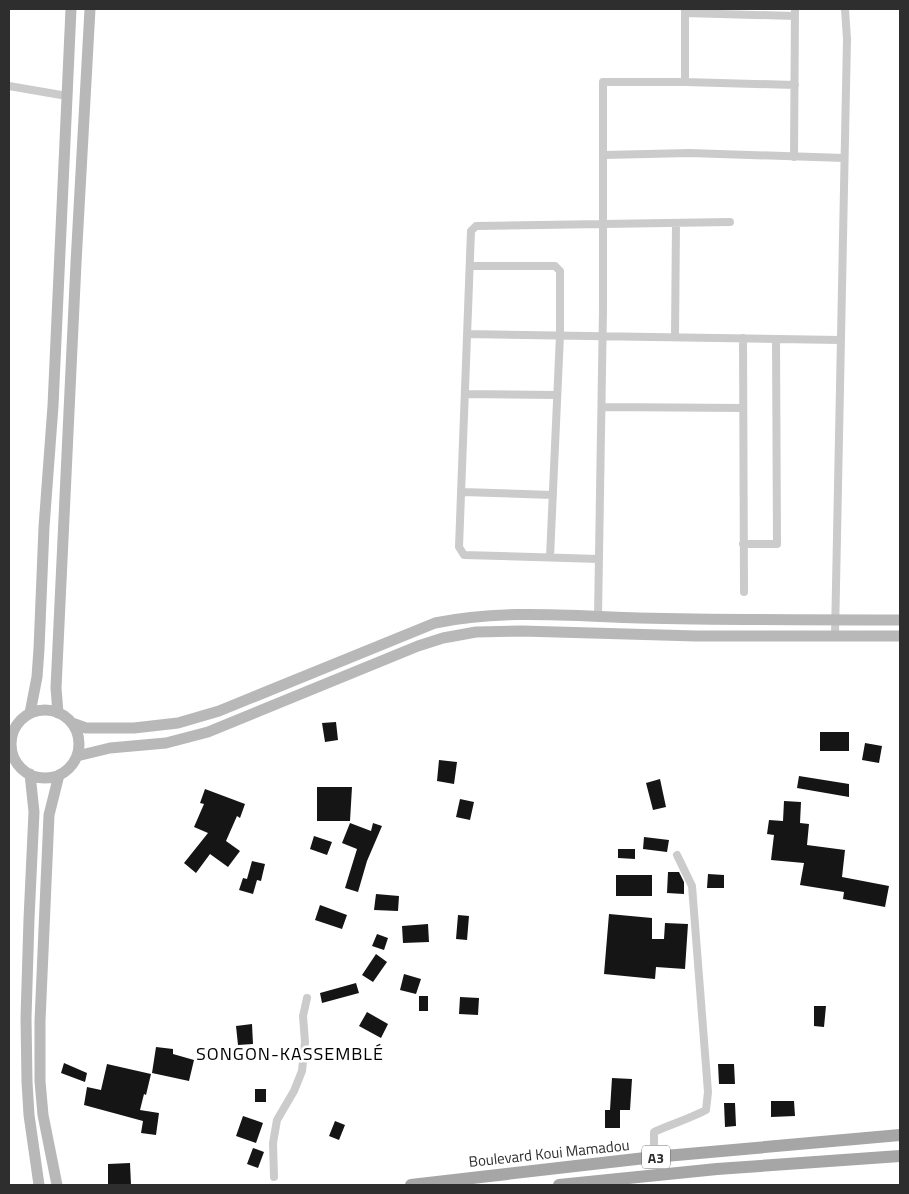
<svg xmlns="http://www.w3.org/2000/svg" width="909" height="1194" viewBox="0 0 909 1194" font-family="'Titillium Web',sans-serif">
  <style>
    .building { fill: #151515 }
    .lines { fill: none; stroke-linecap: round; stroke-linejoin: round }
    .street { stroke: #cbcbcb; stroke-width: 8 }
    .secondary { stroke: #b8b8b8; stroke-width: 11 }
    .primary { stroke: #a6a6a6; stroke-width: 12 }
    .labels { text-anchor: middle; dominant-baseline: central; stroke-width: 5; stroke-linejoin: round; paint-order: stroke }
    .shield { fill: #fff; stroke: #6d6d6d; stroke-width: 1 }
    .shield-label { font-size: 14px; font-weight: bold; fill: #2e2e2e }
    .street-label { font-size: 15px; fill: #2e2e2e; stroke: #fff }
    .quarter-label { font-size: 18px; letter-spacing: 1px; fill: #000; stroke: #fff }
  </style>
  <rect width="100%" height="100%" fill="#fff"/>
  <path class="building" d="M336 722 338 740 325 742 322 723Z
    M820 732H849V751H820Z
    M865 743 882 746 879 763 862 760Z
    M439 760 457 762 454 784 437 781Z
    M799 776 849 784V797L797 788Z
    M660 779 666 807 653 810 646 783Z
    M317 787H352L350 821H317Z
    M205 789 245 804 240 818 237 816 226 841 240 851 228 867 210 854 196 873 184 863 208 833 194 827 204 804 200 803Z
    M460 799 474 802 470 820 456 817Z
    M784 801 801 802 800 823 809 824 807 845 845 850 842 877 889 886 885 907 843 899 844 892 800 885 804 863 771 860 774 835 767 834 769 820 783 821Z
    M350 823 371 831 373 823 382 826 367 861 358 892 345 888 357 849 342 843Z
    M314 836 332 842 327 855 310 849Z
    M644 837 669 840 667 852 643 849Z
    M618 849H635V859L618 858Z
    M252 861 265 864 261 881 257 880 253 894 239 890 243 878 247 879Z
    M668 872H679L684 882V894L667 893Z
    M708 874 724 875V888H707Z
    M616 875H652V896H616Z
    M376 894 399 896 398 911 374 910Z
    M320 905 347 915 342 929 315 920Z
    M609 914 652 918V939H664L665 923 688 924 685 969 656 967 655 979 604 974Z
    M458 915 469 916 467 940 456 939Z
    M428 924 429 942 403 943 402 926Z
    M377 934 388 938 384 950 372 946Z
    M376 954 387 962 373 982 362 975Z
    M404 974 421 979 416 994 400 990Z
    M356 983 359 993 322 1003 320 993Z
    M419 996H428V1011H419Z
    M460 997 479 998 478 1015 459 1014Z
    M814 1006H826L824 1027 814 1026Z
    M367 1012 388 1024 381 1038 359 1026Z
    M252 1024 253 1044 238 1045 236 1026Z
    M156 1047 173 1049V1054L194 1060 189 1081 152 1073Z
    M64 1063 87 1073 85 1082 61 1073Z
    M107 1064 151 1074 146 1095 144 1094 140 1110 159 1113 156 1135 141 1133 143 1121 84 1105 87 1087 101 1090Z
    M718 1064H734L735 1084H719Z
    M612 1078 632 1079 630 1110H620V1128H605V1110H610Z
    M255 1089H266V1102H255Z
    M771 1101H794L795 1116 771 1117Z
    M724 1103H735L736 1126 725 1127Z
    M243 1116 263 1123 256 1143 236 1136Z
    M335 1121 345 1125 339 1140 329 1136Z
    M253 1148 264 1152 258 1168 247 1164Z
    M130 1163 131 1185H108V1164Z"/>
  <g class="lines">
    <path class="street" d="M685 13 795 16
      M685 82V9
      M9 86 67 96
      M604 155 690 153 844 158
      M794 157 795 9
      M470 266H555L560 271V335L550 557
      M468 334 840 340
      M675 337 676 223
      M743 338 744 592
      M466 394 557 395
      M602 407 743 408
      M462 492 553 495
      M743 544H777L776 339
      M599 559 464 555 459 547 471 231 476 226 730 222
      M598 617 603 310V82H685L795 85
      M835 636 847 39 845 9
      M654 1157V1132C671 1124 689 1119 706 1110L708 1092 692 886 677 855
      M274 1177 273 1143 277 1120 294 1091 302 1071 305 1042 303 1016 307 998"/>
    <path class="secondary" d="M11 744a34 34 0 1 1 68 0a34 34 0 1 1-68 0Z
      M30 713 37 677 39 649 44 527 53 406 71 9
      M58 713 56 688 76 263 90 9
      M72 723 86 728H134L178 723 219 711 435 623C502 609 571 616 639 618 726 620 813 620 900 620
      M77 756 110 748 166 743 208 732 418 646 443 638 476 632 522 631 696 636H900
      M30 774 34 812 29 919 26 1018 27 1082 29 1115 39 1185
      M57 1185 43 1115 40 1081V1021L49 815 59 775"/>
    <path class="primary" d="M411 1185 654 1157 900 1135
      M559 1185 717 1169 900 1156"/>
  </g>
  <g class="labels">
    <rect class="shield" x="642" y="1145.5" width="28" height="23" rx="4"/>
    <g class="shield-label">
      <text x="656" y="1157">A3</text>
    </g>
    <g class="street-label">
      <text transform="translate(549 1153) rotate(-6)">Boulevard Koui Mamadou</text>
    </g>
    <g class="quarter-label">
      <text x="290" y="1053">SONGON-KASSEMBLÉ</text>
    </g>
  </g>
  <rect width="909" height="1194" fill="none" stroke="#2e2e2e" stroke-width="20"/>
</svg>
